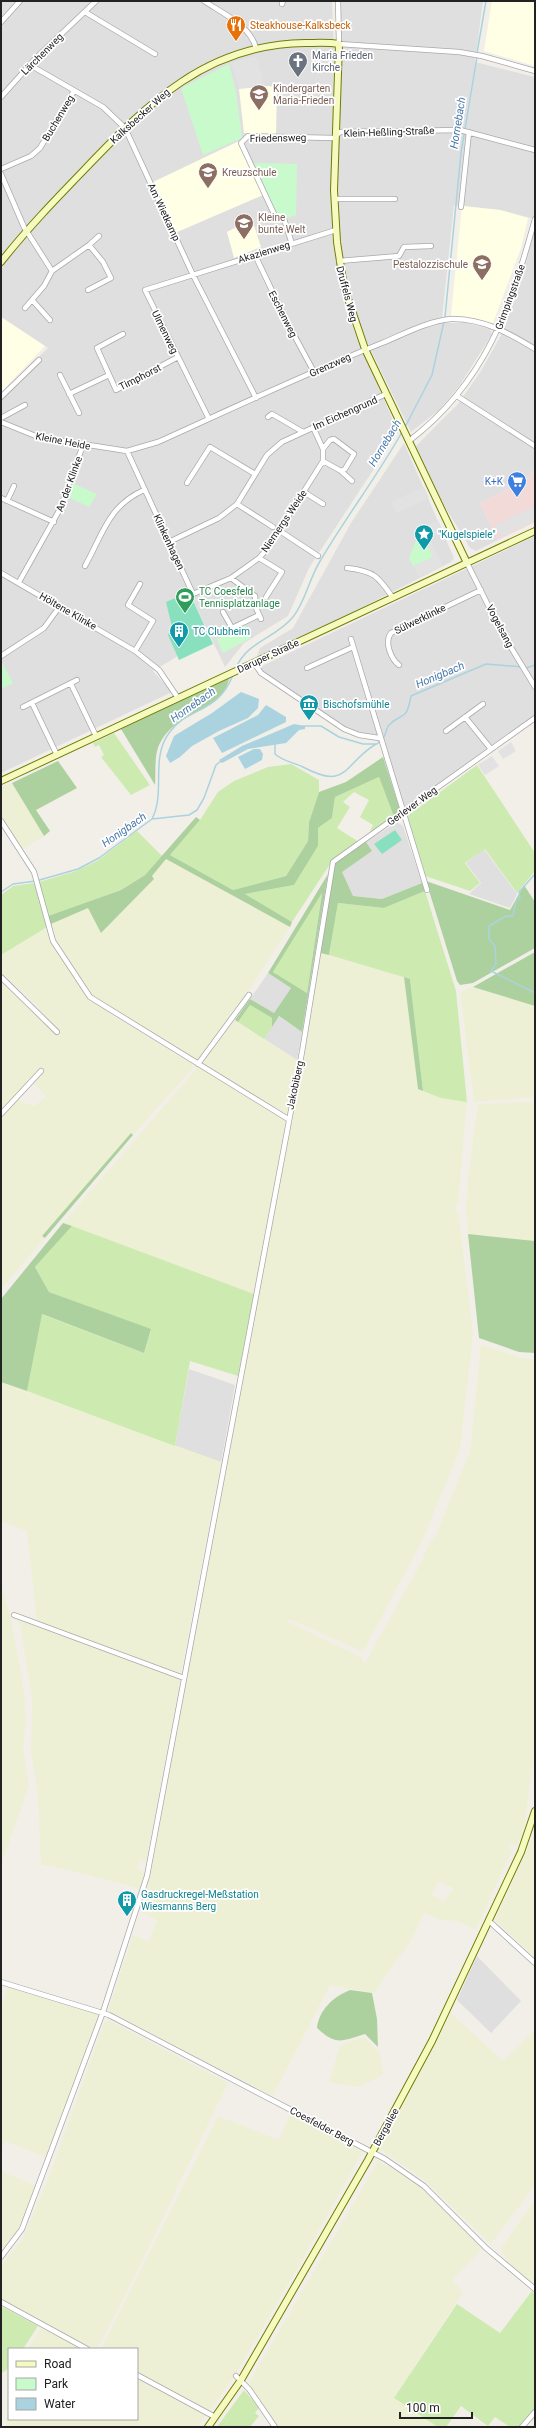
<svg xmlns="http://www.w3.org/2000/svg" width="536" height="2428" viewBox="0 0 536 2428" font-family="Roboto,sans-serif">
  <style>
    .residential { fill: #e0dfdf }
    .commercial { fill: #f2dad9 }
    .education { fill: #ffffe5 }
    .farmland { fill: #eef0d5; fill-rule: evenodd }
    .grass { fill: #cdebb0 }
    .forest { fill: #add19e; fill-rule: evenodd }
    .park { fill: #c8facc }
    .pitch { fill: #88e0be }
    .parking { fill: #e2e2e2 }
    .water { fill: #aad3df }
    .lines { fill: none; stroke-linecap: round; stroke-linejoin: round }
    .stream { stroke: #aad3df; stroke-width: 1.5 }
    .street-casing { stroke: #a9a9a9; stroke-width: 6 }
    .secondary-casing { stroke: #707d05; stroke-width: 8 }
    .street { stroke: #fff; stroke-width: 4.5 }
    .secondary { stroke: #f7fabf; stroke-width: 6 }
    .labels { text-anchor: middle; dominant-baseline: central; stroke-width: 3.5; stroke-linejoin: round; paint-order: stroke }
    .food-label { font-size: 10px; fill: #c56008; stroke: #fff; text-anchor: start }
    .street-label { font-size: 10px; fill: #222; stroke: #fff }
    .worship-label { font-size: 10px; fill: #5b616d; stroke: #fff; text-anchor: start }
    .education-label { font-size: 10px; fill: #785e54; stroke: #fff; text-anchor: start }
    .shop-label { font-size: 10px; fill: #366cbe; stroke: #fff; text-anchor: end }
    .culture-label { font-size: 10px; fill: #0d838f; stroke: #fff; text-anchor: start }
    .leisure-label { font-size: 10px; fill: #27864d; stroke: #fff; text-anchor: start }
    .water-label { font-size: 11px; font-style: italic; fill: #4a7aab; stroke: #fff }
  </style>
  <rect width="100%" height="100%" fill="#f2efe9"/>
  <path class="residential" d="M1 1H332L334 52 332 236 345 309 398 432 309 568 288 616 244 643 225 667 189 592 167 602 178 656 153 671 172 692 1 773V393L48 348 1 317Z
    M341 1H483L475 62 535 77 534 219 500 210 454 205 442 318 444 323H467L490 329 492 334 460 385 439 410 411 432 349 306 338 260 337 175Z
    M535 226V468L526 481 480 503 498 540 476 551 470 548 411 451 458 404 481 371 504 330Z
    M404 443 454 558 451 562 255 662 260 648 293 628 351 523Z
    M535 536V715L404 811 382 743 344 728 258 668Z
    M397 822 403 826 422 883 382 899 353 896 341 872 371 851 366 842Z
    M484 849 517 894 510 908 469 894 481 883 466 863Z
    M268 973 291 988 274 1013 250 999Z
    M278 1016 302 1032 297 1060 264 1039Z
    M189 1369 235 1385 221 1462 175 1446Z
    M477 1956 521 2001 491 2033 457 2000Z"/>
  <path class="commercial" d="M535 468V522L498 540 480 503 526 481Z"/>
  <path class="education" d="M492 1H535V66L484 51Z
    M268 86 277 87 276 135 244 133 239 89Z
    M239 141 263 195 175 233 153 182Z
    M462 206 500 210 528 218 521 248 493 323 451 315Z
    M252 219 261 247 234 258 227 232Z
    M1 317 45 346 1 392Z"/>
  <path class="farmland" d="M12 783 44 836 21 850 1 819V787Z
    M166 859 290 927 247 993 200 1059H196L111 1008 108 1013 192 1064 193 1068 133 1135 131 1133 42 1236 45 1238 1 1289V1116L17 1100 35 1106 46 1096 28 1078 24 1086 1 1111V980L35 1014 40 1008 1 972V955L51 924 88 907 101 933 154 879 152 876Z
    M320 953 404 977 418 1089 467 1102 458 1202 455 1209 458 1211 473 1334 460 1449 422 1541 363 1652 294 1621 284 1620 361 1657 365 1663 421 1563 429 1543 435 1537 470 1452 481 1345 522 1358 535 1359V1748L523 1834 516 1846 510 1843 508 1848 512 1850 476 1929 457 1921 441 1920 424 1913 410 1943 389 1970 376 1991 372 1993 330 1985 273 2096 108 2011 133 1935 149 1942 157 1920 142 1912 148 1887 186 1684 189 1680 187 1678 291 1125 294 1121 293 1117 306 1051ZM438 1882 454 1888 444 1901 432 1895Z
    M473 987 535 1006V1097L474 1102 460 992Z
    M235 1020 297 1060 287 1115 201 1063Z
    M198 1067 286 1119 254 1294 63 1223Z
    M535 1102V1241L468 1234 466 1207 469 1172 478 1104Z
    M1 1382 221 1462 181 1673 178 1674 37 1622 27 1531 1 1521Z
    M1 1585 10 1614 24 1691 26 1722 23 1746 29 1786 1 1865Z
    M19 1619 178 1678 180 1682 146 1862 140 1860 138 1870 145 1872 141 1889 73 1871 41 1865 37 1784 31 1755 32 1697Z
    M535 1832V1958L495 1920Z
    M8 1987 99 2015 47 2158 5 2141 1 2151V2007Z
    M451 2013 503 2061 535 2030V2185L491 2244 422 2178 379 2149Z
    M108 2020 228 2083 128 2290 97 2349H93L1 2301V2266L22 2240 48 2180 104 2023Z
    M364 2037 380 2053 383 2075 359 2087 329 2082 340 2045Z
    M290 2115 363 2151 301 2262 235 2375 210 2411 137 2374V2349H101L218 2116 279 2140Z
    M378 2161 405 2175 427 2192 482 2249 452 2280 463 2293 394 2398 438 2427H278L249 2383Z
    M1 2171 37 2186 21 2224 4 2248 1 2247Z
    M535 2200V2286L512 2267 500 2249Z
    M41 2328 82 2349H27Z
    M137 2379 207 2414 197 2427H6L9 2391V2419H137Z"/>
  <path class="grass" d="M114 733 150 785 131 795 101 757 104 755 99 745 95 747 93 743Z
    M291 764 319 780V792L309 822 308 841 286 876 233 890 170 855 200 820 218 792 234 781 268 767Z
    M477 765 535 853V871L517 893 485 849 465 863 480 883 470 891 425 876 406 817Z
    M379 777 394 817 371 832 370 831 373 825 360 817 369 800 354 792 343 802 350 807 337 828 359 842 332 861 292 922 245 894 294 885 318 846V828L332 818 335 797Z
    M137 831 162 856 145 875 121 890 48 916 39 882 76 871 97 861Z
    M35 883 47 927 1 955V895L13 886Z
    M425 891 456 991 467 1102 441 1098 423 1091 410 979 329 955 338 903 384 908Z
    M322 892 307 993 273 972Z
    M250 1005 272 1018V1027L264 1039 238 1022Z
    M72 1226 254 1294 238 1376 190 1361 175 1446 27 1391 41 1314 144 1353 151 1330 49 1292 35 1267Z
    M532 2291 535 2294V2410L520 2427H510L495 2417 488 2426 461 2406 446 2427H438L394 2398 457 2304 500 2333Z
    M1 2306 38 2326 23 2349H9V2368L1 2374Z
    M244 2390 259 2408 255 2413 259 2416 250 2427H217Z"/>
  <path class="forest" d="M230 677C228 682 227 687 224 691 209 715 174 713 159 745 154 756 156 773 155 785L121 729Z
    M383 757 401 813 394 817 379 777 335 797 332 818 318 828V846L294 885 245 894 292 922 290 927 166 859 152 876 154 879 101 933 88 908 51 924 48 916 121 890 145 875 196 817 200 820 170 855 233 890 286 876 308 841 309 822 319 792 346 782Z
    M58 761 77 788 36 810 50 831 44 836 12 783Z
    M366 842 372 851 342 872 353 896 382 899 422 883 425 891 384 908 338 903 329 955 320 953 335 863Z
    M328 874 302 1032 279 1016 272 1027V1018L250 1005 238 1022 235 1020 250 999 274 1013 291 988 268 973ZM322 893 307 993 273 972Z
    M426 881 510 910 524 885 535 902V948L473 983 460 985 457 981Z
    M535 952V1006L473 987Z
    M404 977 410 979 423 1091 418 1089Z
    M131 1133 133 1135 45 1238 42 1236Z
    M63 1223 72 1226 35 1267 49 1292 151 1329 144 1353 42 1314 27 1391 1 1382V1299Z
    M468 1234 535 1241V1353L519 1352 479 1338Z
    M350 1990 372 1993 377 2019 378 2047 365 2034C342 2041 336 2046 317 2028 319 2010 333 1997 350 1990Z"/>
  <path class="park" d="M229 64 236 91 242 138 203 155 181 88Z
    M251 163 297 164 296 215 284 219 275 215Z
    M72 483 97 494 89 507 66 496Z
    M424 537 433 557 413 566 409 558 417 538Z
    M245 624 251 638 223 653 217 639Z
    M1 661 13 683 1 689Z"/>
  <path class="pitch" d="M189 592 213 644 179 660 168 635 172 627 166 602Z
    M395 830 402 840 382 854 374 844Z"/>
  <path class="parking" d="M256 56 265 86 239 88 231 63Z
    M424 487 429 498 396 513 391 502Z
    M533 507 535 521 501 537 495 525Z
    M438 520 443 531 429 538 443 565 419 577 413 566 433 557 420 529Z
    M511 742 516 751 503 759 498 751Z
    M492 756 499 766 485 775 478 765Z"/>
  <path class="water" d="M241 692 259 699 258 708 248 718 219 731 192 746 180 757 170 763 166 756 174 736 212 713Z
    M266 705 286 717V722L222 753 213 738 258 715Z
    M294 724 305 726V729L299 730 286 743 248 749 222 763 219 760 242 746Z
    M254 749H260L263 754 262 760 245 769 238 757Z"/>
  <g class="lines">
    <path class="stream" d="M477 53 486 1
      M405 427 432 375 445 317 461 153 477 57
      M236 668C247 641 275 639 293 617 305 602 309 580 319 563 345 518 377 477 402 432
      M526 668 535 665
      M303 726H321L339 737 363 744H377L380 741
      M383 739C386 735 386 728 389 725 403 711 406 723 411 696L486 664 522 667
      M275 744V754C284 762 293 762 303 767 348 791 343 764 376 744
      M152 819C166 792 150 759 169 733 188 706 218 714 233 675
      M535 874 519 892 520 898 516 901 513 916H506L489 926V939L495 946 496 964 491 971 535 993
      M1 892 13 884 36 881 78 869 99 858 152 819 189 815 197 810 204 798 216 765 221 761"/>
    <defs>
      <path id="street" d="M204 1C222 13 250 25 256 48
        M338 1 339 44 459 52 482 56 535 71
        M282 4 283 1
        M85 12 155 54
        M1 22 20 1
        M30 65 103 107 125 128 193 275 256 398
        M1 97 36 58 96 1
        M1 169 31 156 40 148 74 91
        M1 174 24 227 52 271
        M335 199H395
        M461 207 469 132
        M292 244 284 219 275 216 241 143 248 136 334 138 340 132 460 130 535 150
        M255 255 287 322 314 372
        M339 261 399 256 404 247 431 246
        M88 290 111 278 103 262 89 245
        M33 301 50 320
        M25 308 44 286 52 271 89 245 99 236
        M123 334 97 348 116 390 178 357
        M60 375 79 413
        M69 394 109 375
        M457 396 535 446
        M1 397 39 360
        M268 417 272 414 303 432
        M1 418 25 405
        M209 419 145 290 336 230
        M1 422 38 437 127 451 158 442C233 408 307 373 382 343 404 334 428 321 451 319 482 318 509 333 535 349
        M409 441C486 382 510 309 535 219
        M323 449 330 440 334 439 354 454 345 469 341 471 323 461
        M127 451 193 594 231 578 259 558 268 548 323 461V449L313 427
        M341 471 352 481
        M187 483 210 447 255 474
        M304 492 323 504
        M1 498 54 522
        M7 501 14 486
        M237 504 273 527
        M280 531 318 556
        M169 542 219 518 237 504 267 455 282 442 386 394
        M259 558 282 572 266 597
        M467 563 501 631 535 687
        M85 566C103 534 108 506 144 490
        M347 568C374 571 378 576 393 598
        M1 573 135 651 159 670 178 698
        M231 578 255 596 256 608 261 619
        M19 582 60 509 83 445
        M223 612 232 628 259 615
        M351 639 427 890
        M135 651 153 621 128 605 140 584
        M1 656 44 628 60 606
        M254 663 261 673 344 729 359 735 379 738
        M399 665C391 659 384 642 391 633L481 590
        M307 668 353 647
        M71 684 96 736
        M32 703 57 755
        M23 707 77 680
        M465 717 491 749
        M446 731 483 704
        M1 821 34 872 53 941 90 997 288 1119
        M1 977 57 1032
        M198 1064 249 995
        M1 1114 41 1071
        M14 1615 184 1678
        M489 1921 535 1963
        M1 1982 109 2015 385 2159 424 2186 486 2248 535 2289
        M1 2257 22 2229 103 2012 147 1876 302 1052 333 862 535 718
        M1 2302 87 2349
        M137 2375 215 2417
        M236 2376 249 2389 275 2427
        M522 2427 535 2412"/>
      <path id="secondary" d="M1 262C27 229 55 200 84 170 148 103 207 44 305 43 316 43 328 42 339 44L334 190 337 242 344 287 365 349 467 563
        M1 781 535 531
        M208 2427 241 2380 368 2160 432 2041 521 1852 535 1811"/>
    </defs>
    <use href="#street" class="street-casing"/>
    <use href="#secondary" class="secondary-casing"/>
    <use href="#street" class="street"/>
    <use href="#secondary" class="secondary"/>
  </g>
  <defs>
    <symbol id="restaurant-pin" viewBox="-11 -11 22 30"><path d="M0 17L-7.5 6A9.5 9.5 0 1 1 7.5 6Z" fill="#e8710a" stroke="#fff"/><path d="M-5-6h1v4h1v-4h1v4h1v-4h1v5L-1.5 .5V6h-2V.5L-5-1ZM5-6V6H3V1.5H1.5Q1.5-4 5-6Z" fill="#fff"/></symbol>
    <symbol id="church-pin" viewBox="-11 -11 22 30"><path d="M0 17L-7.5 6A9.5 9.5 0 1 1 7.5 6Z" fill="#6b7280" stroke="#fff"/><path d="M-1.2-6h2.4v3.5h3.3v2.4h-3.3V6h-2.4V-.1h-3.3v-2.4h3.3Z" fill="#fff"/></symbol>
    <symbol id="school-pin" viewBox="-11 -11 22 30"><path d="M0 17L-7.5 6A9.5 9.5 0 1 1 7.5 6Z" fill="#8d6e63" stroke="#fff"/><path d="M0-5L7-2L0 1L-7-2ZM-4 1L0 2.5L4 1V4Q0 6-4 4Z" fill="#fff"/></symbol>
    <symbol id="supermarket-pin" viewBox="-11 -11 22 30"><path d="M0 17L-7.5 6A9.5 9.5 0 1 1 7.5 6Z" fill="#3f7fe0" stroke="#fff"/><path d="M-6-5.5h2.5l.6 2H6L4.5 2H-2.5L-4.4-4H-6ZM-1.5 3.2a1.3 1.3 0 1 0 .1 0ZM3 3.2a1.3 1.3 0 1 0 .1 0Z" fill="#fff"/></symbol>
    <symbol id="sight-pin" viewBox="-11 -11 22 30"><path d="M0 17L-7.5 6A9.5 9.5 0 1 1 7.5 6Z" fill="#0f9aa8" stroke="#fff"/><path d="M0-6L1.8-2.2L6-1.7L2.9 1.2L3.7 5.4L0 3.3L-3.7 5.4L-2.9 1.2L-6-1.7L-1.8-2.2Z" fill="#fff"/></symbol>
    <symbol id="stadium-pin" viewBox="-11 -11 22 30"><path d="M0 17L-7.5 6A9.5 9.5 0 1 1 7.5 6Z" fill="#2e9e5b" stroke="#fff"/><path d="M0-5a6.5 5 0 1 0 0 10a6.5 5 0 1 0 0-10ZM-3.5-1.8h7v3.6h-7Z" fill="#fff"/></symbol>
    <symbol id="building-pin" viewBox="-11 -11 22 30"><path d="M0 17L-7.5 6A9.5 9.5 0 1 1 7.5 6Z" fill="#0f9aa8" stroke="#fff"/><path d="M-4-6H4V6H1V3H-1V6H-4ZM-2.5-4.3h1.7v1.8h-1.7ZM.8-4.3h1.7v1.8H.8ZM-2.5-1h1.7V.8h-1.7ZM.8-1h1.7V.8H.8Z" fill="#fff"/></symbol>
    <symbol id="museum-pin" viewBox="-11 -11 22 30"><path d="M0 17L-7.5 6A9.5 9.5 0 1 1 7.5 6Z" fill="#0f9aa8" stroke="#fff"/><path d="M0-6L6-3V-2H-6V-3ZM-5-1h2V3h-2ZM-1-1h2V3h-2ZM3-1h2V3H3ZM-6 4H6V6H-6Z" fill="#fff"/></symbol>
  </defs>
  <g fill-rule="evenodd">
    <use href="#restaurant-pin" x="225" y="14" width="22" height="30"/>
    <use href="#church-pin" x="287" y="50" width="22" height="30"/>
    <use href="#school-pin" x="248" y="83" width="22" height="30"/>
    <use href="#school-pin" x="197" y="161" width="22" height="30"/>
    <use href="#school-pin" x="233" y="212" width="22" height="30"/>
    <use href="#school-pin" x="471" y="253" width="22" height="30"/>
    <use href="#supermarket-pin" x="506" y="470" width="22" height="30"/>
    <use href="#sight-pin" x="413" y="523" width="22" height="30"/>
    <use href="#stadium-pin" x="174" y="586" width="22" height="30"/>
    <use href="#building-pin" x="168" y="620" width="22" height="30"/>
    <use href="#museum-pin" x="298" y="693" width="22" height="30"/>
    <use href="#building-pin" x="116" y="1889" width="22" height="30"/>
  </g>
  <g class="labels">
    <g class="food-label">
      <text x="250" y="25">Steakhouse-Kalksbeck</text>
    </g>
    <g class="street-label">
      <text transform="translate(42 54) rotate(-45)">Lärchenweg</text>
      <text transform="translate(140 116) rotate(-42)">Kalksbecker Weg</text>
      <text transform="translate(58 118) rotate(-59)">Buchenweg</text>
      <text transform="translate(389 132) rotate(-2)">Klein-Heßling-Straße</text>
      <text transform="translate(278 138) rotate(-1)">Friedensweg</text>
      <text transform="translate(164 212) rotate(65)">Am Wietkamp</text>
      <text transform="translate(264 252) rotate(-17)">Akazienweg</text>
      <text transform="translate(347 294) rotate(75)">Druffels Weg</text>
      <text transform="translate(510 297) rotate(-70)">Grimpingstraße</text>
      <text transform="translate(283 314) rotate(63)">Eschenweg</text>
      <text transform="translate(165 332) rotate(64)">Ulmenweg</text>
      <text transform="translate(330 365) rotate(-24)">Grenzweg</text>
      <text transform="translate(140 377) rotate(-27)">Timphorst</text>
      <text transform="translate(345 413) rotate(-24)">Im Eichengrund</text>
      <text transform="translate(63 441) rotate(11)">Kleine Heide</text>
      <text transform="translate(69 484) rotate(-70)">An der Klinke</text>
      <text transform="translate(284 521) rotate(-56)">Niemergs Weide</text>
      <text transform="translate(169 542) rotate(65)">Klinkenhagen</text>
      <text transform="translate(68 611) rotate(30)">Höltene Klinke</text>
      <text transform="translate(420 619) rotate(-26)">Sülwerklinke</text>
      <text transform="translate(500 626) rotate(62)">Vogelsang</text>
      <text transform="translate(268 656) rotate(-25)">Daruper Straße</text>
      <text transform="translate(412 806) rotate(-36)">Gerlever Weg</text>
      <text transform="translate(295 1085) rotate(-78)">Jakobiberg</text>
      <text transform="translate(322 2126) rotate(28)">Coesfelder Berg</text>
      <text transform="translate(386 2127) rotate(-61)">Bergallee</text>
    </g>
    <g class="worship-label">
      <text x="312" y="55">Maria Frieden<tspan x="312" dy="12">Kirche</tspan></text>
    </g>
    <g class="education-label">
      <text x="273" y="88">Kindergarten<tspan x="273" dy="12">Maria-Frieden</tspan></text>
      <text x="222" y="172">Kreuzschule</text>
      <text x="258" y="217">Kleine<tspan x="258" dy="12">bunte Welt</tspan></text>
      <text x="468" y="264" text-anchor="end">Pestalozzischule</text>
    </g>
    <g class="shop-label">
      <text x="503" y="481">K+K</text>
    </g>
    <g class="culture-label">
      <text x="438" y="534">"Kugelspiele"</text>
      <text x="193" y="631">TC Clubheim</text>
      <text x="323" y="704">Bischofsmühle</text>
      <text x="141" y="1894">Gasdruckregel-Meßstation<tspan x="141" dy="12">Wiesmanns Berg</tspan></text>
    </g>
    <g class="leisure-label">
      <text x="199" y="591">TC Coesfeld<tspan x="199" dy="12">Tennisplatzanlage</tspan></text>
    </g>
    <g class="water-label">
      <text transform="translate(458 123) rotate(-81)">Hornebach</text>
      <text transform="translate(385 443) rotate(-59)">Hornebach</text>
      <text transform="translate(440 675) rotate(-23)">Honigbach</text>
      <text transform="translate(193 705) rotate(-35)">Hornebach</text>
      <text transform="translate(124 830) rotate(-35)">Honigbach</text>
    </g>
  </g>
  <rect width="536" height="2428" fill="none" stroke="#222222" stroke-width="4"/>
  <rect x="8" y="2348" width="130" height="72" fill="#ffffff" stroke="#a7a7a7"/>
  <rect x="16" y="2361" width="20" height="6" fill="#f7fabf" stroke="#a7a7a7"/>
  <text x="44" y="2368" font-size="12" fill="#222222">Road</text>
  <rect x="16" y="2378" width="20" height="12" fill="#c8facc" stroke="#a7a7a7"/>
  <text x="44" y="2388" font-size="12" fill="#222222">Park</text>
  <rect x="16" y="2398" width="20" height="12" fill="#aad3df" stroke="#a7a7a7"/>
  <text x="44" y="2408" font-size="12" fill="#222222">Water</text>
  <path d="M400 2412v6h72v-6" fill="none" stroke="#222222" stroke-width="2"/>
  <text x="406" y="2412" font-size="12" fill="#222222" stroke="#ffffff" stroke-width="3" paint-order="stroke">100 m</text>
</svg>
